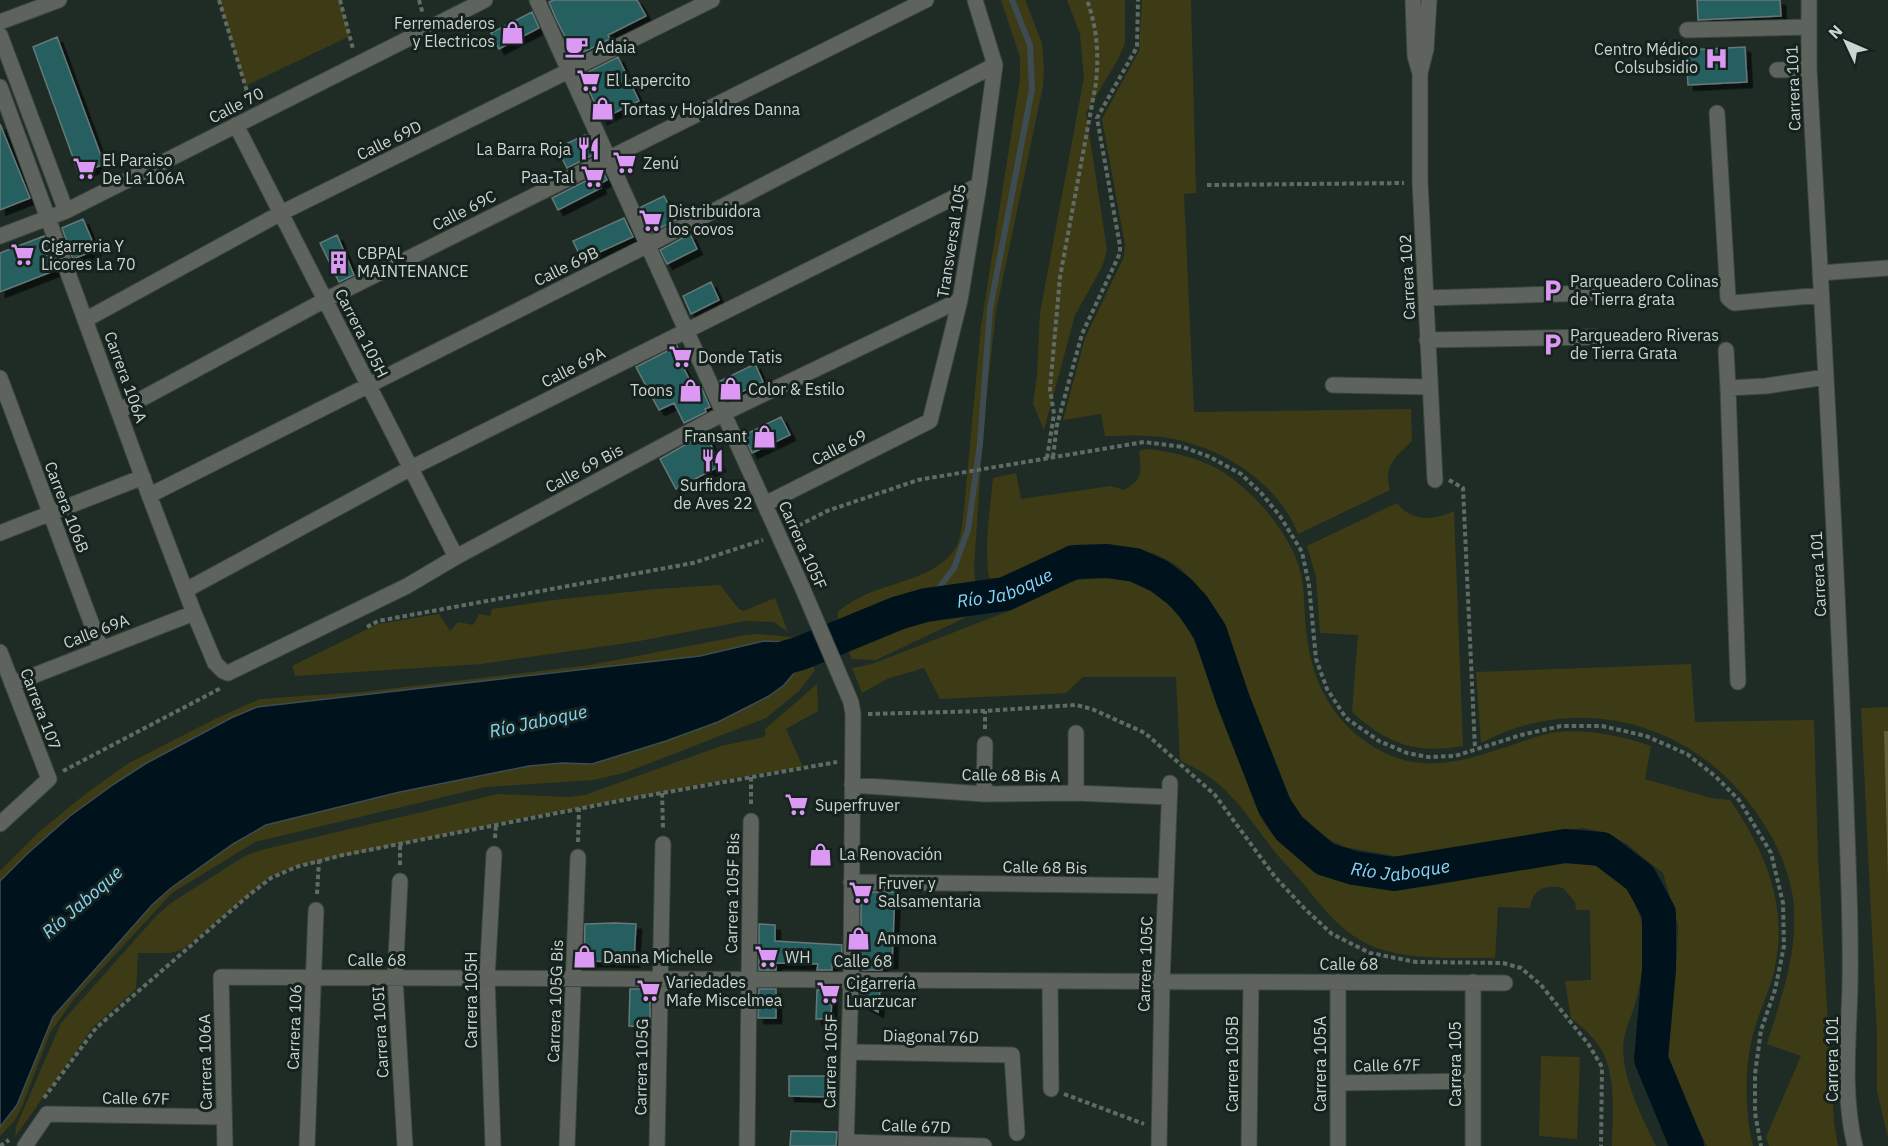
<svg xmlns="http://www.w3.org/2000/svg" width="1888" height="1146" viewBox="0 0 1888 1146" font-family="'IBM Plex Sans',sans-serif">
  <style>
    .green { fill: #3d3b15 }
    .forest { fill: #605f37 }
    .water { fill: #00121b; stroke: #3d4c52; stroke-width: 1.5 }
    .lines { fill: none; stroke-linecap: round; stroke-linejoin: round }
    .stream { stroke: #3d4c52; stroke-width: 6 }
    .river { stroke: #00121b; stroke-width: 34 }
    .building { fill: #265e5f; stroke: #667878; stroke-width: 1.5; filter: url(#shadow) }
    .minor-casing { stroke: #3b4741; stroke-width: 17 }
    .path { stroke: #606b66; stroke-width: 4; stroke-dasharray: 4.5 3; stroke-linecap: butt }
    .minor { stroke: #5f635d; stroke-width: 15 }
    .labels { text-anchor: middle; dominant-baseline: central; stroke-width: 6; stroke-linejoin: round; paint-order: stroke }
    .poi-label { font-size: 16px; fill: #ccd4d1; stroke: #15221d; text-anchor: start }
    .street-label { font-size: 16px; fill: #ccd4d1; stroke: #15221d }
    .water-label { font-size: 18px; font-style: italic; fill: #8ad6f7; stroke: #15221d }
  </style>
  <defs>
    <filter id="shadow"><feDropShadow dx="5.5" dy="5.5" stdDeviation="0" flood-color="#0009"/></filter>
  </defs>
  <rect width="100%" height="100%" fill="#1f2c26"/>
  <path class="green" d="M219 0H340L350 36 245 86Z
    M1001 0H1025L1042 43 1044 68 1043 86 996 311 984 420 974 566 975 581C992 594 1013 581 1030 573 1106 538 1169 556 1209 632 1220 651 1226 675 1233 696 1246 730 1259 764 1271 798L1279 812 1288 823 1310 843 1335 856 1370 860 1401 862 1559 835 1584 833 1613 842 1651 869 1665 898 1657 1043C1659 1080 1679 1113 1695 1146H1678L1651 1092 1639 1062V1038L1651 909 1642 882 1601 852 1567 846 1400 876 1343 873 1316 862 1284 836 1266 813 1239 748C1244 767 1253 804 1263 821 1273 838 1288 849 1305 861 1337 883 1384 891 1422 887 1456 883 1491 873 1525 866 1541 863 1558 859 1574 861 1591 862 1607 870 1619 881 1652 911 1646 965 1635 1004 1631 1018 1623 1034 1623 1048 1624 1083 1641 1115 1656 1146H1612C1612 1110 1619 1066 1592 1037 1586 1030 1578 1024 1571 1018L1565 981 1591 980 1590 910H1576L1575 902 1563 888C1546 884 1532 889 1530 908L1498 907 1495 958C1457 957 1414 961 1377 948 1345 937 1322 907 1302 882 1291 869 1279 858 1269 844 1241 807 1224 779 1180 761L1176 677H1083L1066 693 940 699 924 668 887 679 862 693 852 668 872 664 1014 609 1066 581 1115 577 1143 585 1170 606 1189 629 1234 735C1222 701 1210 664 1194 631 1191 625 1185 619 1180 613 1150 574 1104 560 1057 574L876 660 852 659 838 627V612C844 607 850 602 857 599 886 582 935 580 955 549 962 538 962 522 964 509L981 326 1020 79V57Z
    M1067 0H1125V43L1118 59 1086 113 1107 250 1102 267 1075 315 1044 430 1033 404 1037 375 1040 313 1084 78 1080 34Z
    M1142 0H1191L1196 193 1184 194 1194 412 1411 409 1412 441C1396 457 1383 465 1390 490L1298 534C1279 484 1224 449 1174 439 1151 434 1128 436 1105 436L1101 414 1063 420 1085 338 1124 257 1125 245 1102 119 1139 51Z
    M1148 449C1174 452 1204 459 1226 474 1258 496 1295 539 1302 579 1305 598 1304 618 1307 638 1312 677 1329 714 1362 739 1415 779 1461 762 1518 743 1530 739 1544 734 1557 732 1588 729 1622 736 1651 746L1645 779 1711 798 1730 800C1765 851 1788 904 1775 967 1771 987 1762 1005 1756 1024 1744 1059 1744 1110 1753 1146H1707L1675 1083 1666 1058 1677 956 1678 925 1663 873 1645 859 1627 844 1607 833 1583 828 1453 848 1412 859 1345 847 1322 836 1307 824 1292 803 1249 695 1224 625 1197 585 1178 566 1156 554 1108 544 1074 549 1030 565 1001 580 989 578C984 545 990 511 993 478L1016 473 1021 499 1111 486 1124 490C1144 479 1141 471 1139 451Z
    M1397 503C1412 522 1433 521 1454 511L1463 746C1415 754 1388 744 1352 712L1358 635 1320 633 1316 577 1307 546Z
    M720 585 739 609 743 611 775 598 788 632 774 622 745 621 634 642 481 664 295 676 292 666 378 624 439 614 450 631 458 622 473 625 479 614 490 616 492 609 554 600 656 589Z
    M760 634 791 637 801 642 815 670 799 691 766 718 627 772 594 780 485 787 255 842 172 893 74 999 50 1033 23 1104 15 1120 0 1136V871L40 831 88 792 129 763 217 718 260 699 362 692 590 665 746 635Z
    M1691 664 1695 722 1814 720 1818 858 1834 1123 1838 1146H1769L1766 1137 1801 1056 1767 1044C1781 998 1797 956 1794 907 1792 879 1780 849 1765 826 1705 726 1585 688 1481 743L1476 672Z
    M817 684 818 711 786 729 803 767 758 774 519 819 319 861 296 866 270 877 183 949 171 953H138L136 989 93 1027 15 1137 16 1127 61 1023 157 915 171 903 245 856 261 850 498 794 569 797 585 795 721 746 764 737 766 733 764 730Z
    M1888 707V1138L1877 1091V1036L1861 708Z
    M1541 1056 1580 1057 1577 1139 1539 1136Z"/>
  <path class="forest" d="M1884 731H1888V880Z"/>
  <path class="water" d="M764 641 787 642 796 651V671L784 685 769 696 718 722 666 741 592 764 562 763 529 766 400 792 266 825 233 844 171 888 152 905 53 1017 17 1105 0 1127V881L27 854 70 816 114 784 145 764 231 718 257 707 700 656Z"/>
  <g class="lines">
    <path class="stream" d="M926 605 954 568 968 530 980 444 990 309 1032 89 1030 45 1012 0"/>
    <path class="river" id="s1" d="M751 668 801 653 898 613 926 605 1005 594 1074 562 1107 561 1135 565 1159 576 1179 591 1193 606 1210 632 1233 700 1274 805 1289 828 1325 859 1354 868 1394 874 1565 846 1602 849 1640 878 1659 913V970L1651 1059 1687 1146"/>
  </g>
  <path class="building" d="M554 0H637L646 16 608 35 610 39 580 54 571 48 556 19 549 2Z
    M1697 0H1780L1781 16 1698 20Z
    M532 12 539 28 499 49 491 33Z
    M57 37 104 164 79 174 33 47Z
    M1745 47 1747 82 1688 85 1686 50Z
    M618 57 639 101 602 119 582 75Z
    M0 124 30 198 0 210Z
    M585 135 595 154 567 168 557 148Z
    M603 172 607 180 599 184 601 188 558 210 552 198Z
    M664 196 676 220 652 232 641 207Z
    M624 218 633 237 582 260 573 241Z
    M83 219 96 250 73 259 62 228Z
    M690 234 697 249 667 264 660 250Z
    M337 235 354 275 339 282 320 243Z
    M44 236 56 270 0 292V253Z
    M711 282 719 300 691 314 683 296Z
    M677 346 684 359 680 361 696 392 702 389 710 407 705 409 706 412 684 423 674 403 659 410 636 367Z
    M755 364 763 382 728 398 720 381Z
    M781 417 790 435 752 453 744 435Z
    M706 433 720 466 676 489 660 459Z
    M861 892H895L892 963H883L882 970H863V966L861 965Z
    M616 923 636 924 634 962 584 961 585 924Z
    M759 924 775 925V941L842 945 841 964H832V970H817L818 964 776 963V970H759Z
    M630 989H650V1027L629 1026Z
    M759 989H776V1018H758Z
    M817 990H832L831 1019H816Z
    M861 990H880L878 1012 860 1002Z
    M789 1076H830L829 1097 789 1096Z
    M791 1131 837 1132 836 1146H790Z"/>
  <g class="lines">
    <defs>
      <path id="minor" d="M537 0 802 587 851 702 853 714 851 979 846 1146
        M1413 0 1415 56 1419 70
        M1429 0 1426 49 1420 73V182L1435 480
        M1809 0V69C1823 323 1838 578 1847 832 1849 883 1851 933 1850 984 1849 1037 1842 1094 1855 1146
        M0 22 59 0
        M1687 30 1809 27
        M0 35 66 211
        M1777 70 1809 69
        M0 87 149 495 194 613 215 663 223 671 228 673 407 586 456 557 724 413 960 300
        M1717 113 1728 298 1734 303 1821 295
        M236 125 456 557
        M0 236 66 211 485 0
        M1820 273 1888 268
        M1426 298 1594 293
        M85 320 281 213 712 0
        M1427 340 1595 337
        M1726 350 1728 388
        M0 378 101 649
        M1333 385 1430 387
        M119 411 325 300 926 0
        M150 495 648 245 995 65
        M765 504 930 421 960 300 979 185 995 65 975 0
        M0 533 143 477
        M186 590 411 468 979 185
        M0 652 49 779 0 824
        M1738 682 1728 388 1766 386 1826 377
        M12 684 194 613
        M852 785 984 794 1076 793 1169 797
        M1076 793V733
        M984 794 985 744
        M400 881 395 978 405 1146
        M851 882 1166 886
        M1050 981 1051 1089
        M1473 982V1146
        M849 1052 1012 1055 1017 1133
        M1338 1083 1473 1081
        M846 1142 984 1146
        M25 1146 47 1114 224 1117
        M225 1146 221 977 1505 983
        M307 1146 316 910
        M493 1146 487 978 494 854
        M567 1146 578 857
        M657 1146 663 844
        M747 1146 751 821
        M1159 1146 1162 982 1170 783
        M1249 1146 1251 982
        M1338 1146V982"/>
    </defs>
    <use href="#minor" class="minor-casing"/>
    <path class="path" d="M219 0 250 101
      M340 0 353 49
      M419 0 423 14
      M1207 185 1404 183
      M1053 457 1057 425 1082 334 1120 253V246L1097 118 1137 47 1138 0
      M1047 458 1054 414 1050 389 1060 277 1096 83C1099 53 1097 28 1087 0
      M1449 480 1463 488 1475 749
      M792 529 827 511 918 480 1144 442 1183 447 1210 457 1241 474 1262 494 1280 516 1302 552 1309 585 1316 659 1327 689 1346 718 1379 741 1407 753 1428 757 1455 756 1521 735 1561 726H1602L1646 736 1687 754 1715 776 1739 800 1771 853 1783 903 1784 946 1775 990 1761 1030 1755 1074V1113L1761 1146
      M367 627 378 621 693 563 763 540
      M868 714 985 711 1076 705 1092 709 1145 733 1215 795 1275 877 1305 909 1332 934 1370 953 1416 962 1503 963 1521 968 1541 985 1589 1045 1602 1067 1601 1146
      M985 729V711
      M63 771 221 688
      M751 777V805
      M662 793 663 828
      M495 838 496 824
      M578 842 579 808
      M400 865V843
      M317 894 319 861
      M1064 1094 1144 1124
      M44 1098 96 1028 249 895 271 878 296 867 343 855 634 798 837 762
      M0 1146 9 1140"/>
    <use href="#minor" class="minor"/>
  </g>
  <defs>
    <symbol id="shop-bare" viewBox="-9 -9 18 18"><path d="M-5-2.5h2.3a2.7 3.5 0 0 1 5.4 0H5L5.5 6h-11ZM-1.5-2.5h3a1.5 2.3 0 0 0-3 0Z" fill="#dc99f4" stroke="#15221d" stroke-width="2.5" paint-order="stroke"/></symbol>
    <symbol id="cafe-bare" viewBox="-9 -9 18 18"><path d="M-5.5-4.5H6V0H3Q3 3.5 0 3.5H-2.5Q-5.5 3.5-5.5 0ZM3-3.2v2h1.7v-2ZM-6 4.5H4V6H-6Z" fill="#dc99f4" stroke="#15221d" stroke-width="2.5" paint-order="stroke"/></symbol>
    <symbol id="hospital-bare" viewBox="-9 -9 18 18"><path d="M-5-5h3v3.5h4V-5h3V5h-3V1.5h-4V5h-3Z" fill="#dc99f4" stroke="#15221d" stroke-width="2.5" paint-order="stroke"/></symbol>
    <symbol id="supermarket-bare" viewBox="-9 -9 18 18"><path d="M-6-5.5h2.5l.6 2H6L4.5 2H-2.5L-4.4-4H-6ZM-1.5 3.2a1.3 1.3 0 1 0 .1 0ZM3 3.2a1.3 1.3 0 1 0 .1 0Z" fill="#dc99f4" stroke="#15221d" stroke-width="2.5" paint-order="stroke"/></symbol>
    <symbol id="restaurant-bare" viewBox="-9 -9 18 18"><path d="M-5-6h1v4h1v-4h1v4h1v-4h1v5L-1.5 .5V6h-2V.5L-5-1ZM5-6V6H3V1.5H1.5Q1.5-4 5-6Z" fill="#dc99f4" stroke="#15221d" stroke-width="2.5" paint-order="stroke"/></symbol>
    <symbol id="building-bare" viewBox="-9 -9 18 18"><path d="M-4-6H4V6H1V3H-1V6H-4ZM-2.5-4.3h1.7v1.8h-1.7ZM.8-4.3h1.7v1.8H.8ZM-2.5-1h1.7V.8h-1.7ZM.8-1h1.7V.8H.8Z" fill="#dc99f4" stroke="#15221d" stroke-width="2.5" paint-order="stroke"/></symbol>
    <symbol id="parking-bare" viewBox="-9 -9 18 18"><path d="M-3.5-5.5H1a3.5 3.5 0 0 1 0 7H-1V5.5H-3.5ZM-1-3.4V-.6H.8a1.4 1.4 0 0 0 0-2.8Z" fill="#dc99f4" stroke="#15221d" stroke-width="2.5" paint-order="stroke"/></symbol>
  </defs>
  <g fill-rule="evenodd">
    <use href="#shop-bare" x="496" y="16" width="33" height="33"/>
    <use href="#cafe-bare" x="560" y="30" width="33" height="33"/>
    <use href="#hospital-bare" x="1700" y="42" width="33" height="33"/>
    <use href="#supermarket-bare" x="572" y="64" width="33" height="33"/>
    <use href="#shop-bare" x="586" y="92" width="33" height="33"/>
    <use href="#restaurant-bare" x="572" y="132" width="33" height="33"/>
    <use href="#supermarket-bare" x="608" y="146" width="33" height="33"/>
    <use href="#supermarket-bare" x="68" y="152" width="33" height="33"/>
    <use href="#supermarket-bare" x="576" y="160" width="33" height="33"/>
    <use href="#supermarket-bare" x="634" y="204" width="33" height="33"/>
    <use href="#supermarket-bare" x="6" y="238" width="33" height="33"/>
    <use href="#building-bare" x="322" y="246" width="33" height="33"/>
    <use href="#parking-bare" x="1536" y="274" width="33" height="33"/>
    <use href="#parking-bare" x="1536" y="328" width="33" height="33"/>
    <use href="#supermarket-bare" x="664" y="340" width="33" height="33"/>
    <use href="#shop-bare" x="714" y="372" width="33" height="33"/>
    <use href="#shop-bare" x="674" y="374" width="33" height="33"/>
    <use href="#shop-bare" x="748" y="420" width="33" height="33"/>
    <use href="#restaurant-bare" x="696" y="444" width="33" height="33"/>
    <use href="#supermarket-bare" x="780" y="788" width="33" height="33"/>
    <use href="#shop-bare" x="804" y="838" width="33" height="33"/>
    <use href="#supermarket-bare" x="844" y="876" width="33" height="33"/>
    <use href="#shop-bare" x="842" y="922" width="33" height="33"/>
    <use href="#shop-bare" x="568" y="940" width="33" height="33"/>
    <use href="#supermarket-bare" x="750" y="940" width="33" height="33"/>
    <use href="#supermarket-bare" x="632" y="974" width="33" height="33"/>
    <use href="#supermarket-bare" x="812" y="976" width="33" height="33"/>
  </g>
  <g class="labels">
    <g class="poi-label">
      <text x="495" y="23" text-anchor="end">Ferremaderos<tspan x="495" dy="18">y Electricos</tspan></text>
      <text x="595" y="47">Adaia</text>
      <text x="1698" y="49" text-anchor="end">Centro Médico<tspan x="1698" dy="18">Colsubsidio</tspan></text>
      <text x="606" y="80">El Lapercito</text>
      <text x="621" y="109">Tortas y Hojaldres Danna</text>
      <text x="571" y="149" text-anchor="end">La Barra Roja</text>
      <text x="102" y="160">El Paraiso<tspan x="102" dy="18">De La 106A</tspan></text>
      <text x="643" y="163">Zenú</text>
      <text x="574" y="177" text-anchor="end">Paa-Tal</text>
      <text x="668" y="211">Distribuidora<tspan x="668" dy="18">los covos</tspan></text>
      <text x="41" y="246">Cigarreria Y<tspan x="41" dy="18">Licores La 70</tspan></text>
      <text x="357" y="253">CBPAL<tspan x="357" dy="18">MAINTENANCE</tspan></text>
      <text x="1570" y="281">Parqueadero Colinas<tspan x="1570" dy="18">de Tierra grata</tspan></text>
      <text x="1570" y="335">Parqueadero Riveras<tspan x="1570" dy="18">de Tierra Grata</tspan></text>
      <text x="698" y="357">Donde Tatis</text>
      <text x="748" y="389">Color &amp; Estilo</text>
      <text x="673" y="390" text-anchor="end">Toons</text>
      <text x="747" y="436" text-anchor="end">Fransant</text>
      <text x="713" y="485" text-anchor="middle">Surfidora<tspan x="713" dy="18">de Aves 22</tspan></text>
      <text x="815" y="805">Superfruver</text>
      <text x="839" y="854">La Renovación</text>
      <text x="878" y="883">Fruver y<tspan x="878" dy="18">Salsamentaria</tspan></text>
      <text x="877" y="938">Anmona</text>
      <text x="603" y="957">Danna Michelle</text>
      <text x="785" y="957">WH</text>
      <text x="666" y="982">Variedades<tspan x="666" dy="18">Mafe Miscelmea</tspan></text>
      <text x="846" y="983">Cigarrería<tspan x="846" dy="18">Luarzucar</tspan></text>
    </g>
    <g class="street-label">
      <text transform="translate(1793 88) rotate(-92)">Carrera 101</text>
      <text transform="translate(236 105) rotate(-27)">Calle 70</text>
      <text transform="translate(389 140) rotate(-26)">Calle 69D</text>
      <text transform="translate(464 210) rotate(-27)">Calle 69C</text>
      <text transform="translate(951 241) rotate(-81)">Transversal 105</text>
      <text transform="translate(566 266) rotate(-26)">Calle 69B</text>
      <text transform="translate(1407 277) rotate(-93)">Carrera 102</text>
      <text transform="translate(362 333) rotate(63)">Carrera 105H</text>
      <text transform="translate(573 367) rotate(-27)">Calle 69A</text>
      <text transform="translate(126 377) rotate(70)">Carrera 106A</text>
      <text transform="translate(839 447) rotate(-27)">Calle 69</text>
      <text transform="translate(584 468) rotate(-28)">Calle 69 Bis</text>
      <text transform="translate(67 507) rotate(69)">Carrera 106B</text>
      <text transform="translate(803 545) rotate(66)">Carrera 105F</text>
      <text transform="translate(1818 574) rotate(-93)">Carrera 101</text>
      <text transform="translate(96 631) rotate(-21)">Calle 69A</text>
      <text transform="translate(41 709) rotate(69)">Carrera 107</text>
      <text transform="translate(1011 775) rotate(1)">Calle 68 Bis A</text>
      <text transform="translate(1045 867) rotate(1)">Calle 68 Bis</text>
      <text transform="translate(732 893) rotate(-89)">Carrera 105F Bis</text>
      <text x="377" y="960">Calle 68</text>
      <text x="863" y="961">Calle 68</text>
      <text transform="translate(1145 964) rotate(-88)">Carrera 105C</text>
      <text x="1349" y="964">Calle 68</text>
      <text transform="translate(471 1000) rotate(-90)">Carrera 105H</text>
      <text transform="translate(555 1001) rotate(-88)">Carrera 105G Bis</text>
      <text transform="translate(294 1027) rotate(-88)">Carrera 106</text>
      <text transform="translate(380 1032) rotate(-93)">Carrera 105I</text>
      <text transform="translate(931 1036) rotate(1)">Diagonal 76D</text>
      <text transform="translate(1832 1059) rotate(-90)">Carrera 101</text>
      <text transform="translate(830 1061) rotate(-89)">Carrera 105F</text>
      <text transform="translate(205 1062) rotate(-91)">Carrera 106A</text>
      <text transform="translate(1232 1064) rotate(-90)">Carrera 105B</text>
      <text transform="translate(1320 1064) rotate(-90)">Carrera 105A</text>
      <text transform="translate(1455 1064) rotate(-90)">Carrera 105</text>
      <text transform="translate(1387 1065) rotate(-1)">Calle 67F</text>
      <text transform="translate(641 1067) rotate(-89)">Carrera 105G</text>
      <text transform="translate(136 1098) rotate(1)">Calle 67F</text>
      <text transform="translate(916 1126) rotate(2)">Calle 67D</text>
    </g>
    <g class="water-label">
      <text stroke="none"><textPath href="#s1" startOffset="267">Río Jaboque</textPath></text>
      <text transform="translate(538 721) rotate(-12)">Río Jaboque</text>
      <text stroke="none"><textPath href="#s1" startOffset="843">Río Jaboque</textPath></text>
      <text transform="translate(82 902) rotate(-41)">Río Jaboque</text>
    </g>
  </g>
  <g transform="translate(1846 42) rotate(314)" stroke="#15221d" stroke-width="4.5" paint-order="stroke">
  <path d="M0-4.5L10 22L0 15L-10 22Z" fill="#ccd4d1"/>
  <text y="-9" font-size="16" font-weight="bold" text-anchor="middle" fill="#ccd4d1">N</text>
  </g>
</svg>
